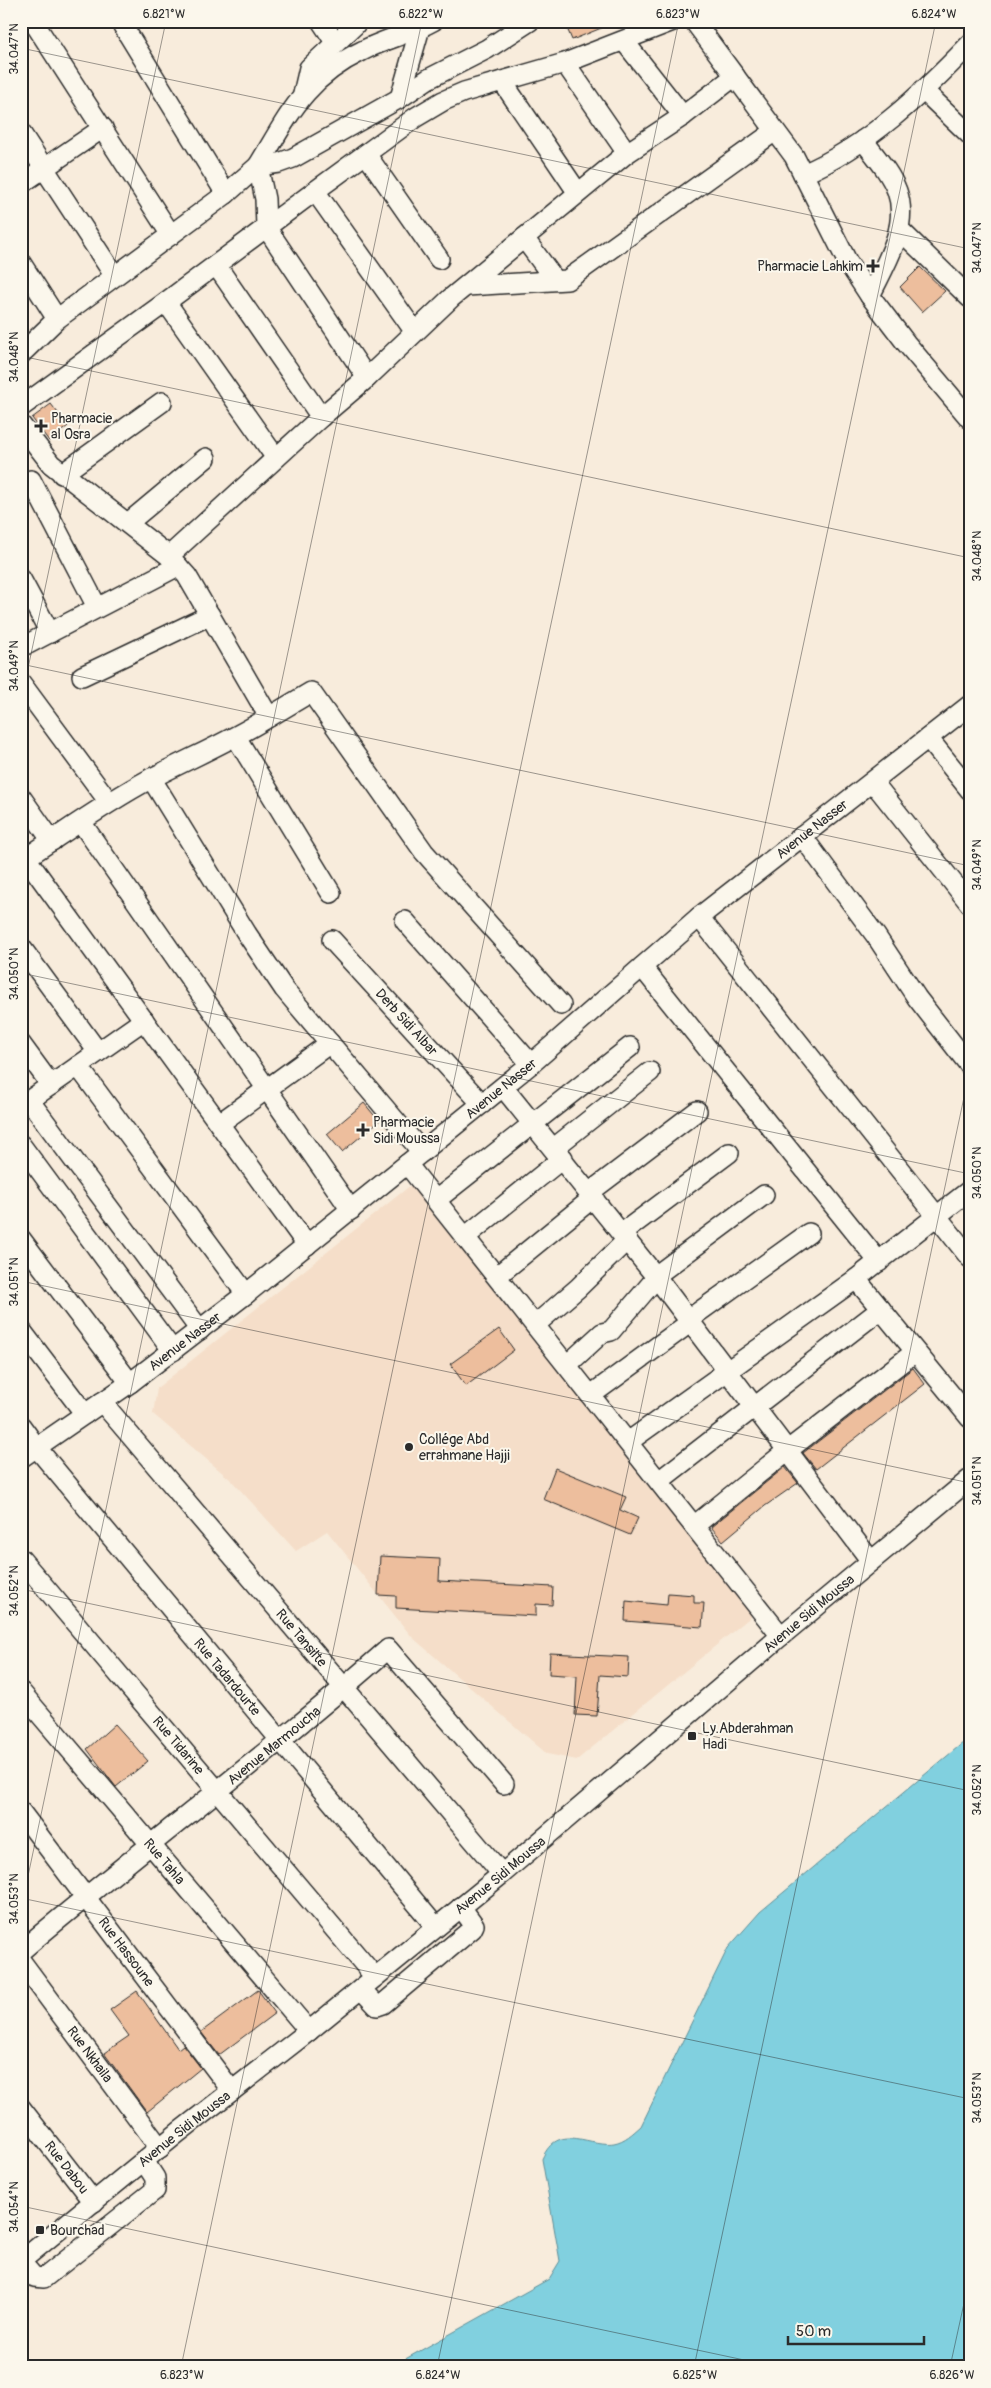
<svg xmlns="http://www.w3.org/2000/svg" width="991" height="2388" viewBox="0 0 991 2388" font-family="Pangolin,sans-serif">
  <style>
    .built { fill: #f5dec9 }
    .water { fill: #81d0df; stroke: #5f8e97 }
    .building { fill: #edbe9d; stroke: #2b2b2b }
    .lines { fill: none; stroke-linecap: round; stroke-linejoin: round }
    .minor-casing { stroke: #2b2b2b; stroke-width: 22 }
    .minor { stroke: #fbf7ec; stroke-width: 19 }
    .ticks { fill: none; stroke: #2b2b2b; stroke-width: 1; stroke-opacity: 0.45 }
    .poi-dot { fill: #2b2b2b; stroke: #fbf7ec; stroke-width: 2 }
    .labels { text-anchor: middle; dominant-baseline: central; stroke-width: 4; stroke-linejoin: round; paint-order: stroke }
    .poi-label { font-size: 14px; fill: #2b2b2b; stroke: #fbf7ec; text-anchor: start }
    .street-label { font-size: 14px; fill: #2b2b2b; stroke: #fbf7ec }
    .neatline { fill: none; stroke: #2b2b2b; stroke-width: 2 }
    .ticks-label { font-size: 12px; text-anchor: middle; fill: #2b2b2b }
  </style>
  <rect width="100%" height="100%" fill="#f8ecdc"/>
  <filter id="ink" filterUnits="userSpaceOnUse"><feTurbulence type="fractalNoise" baseFrequency=".02" numOctaves="2"/><feDisplacementMap in="SourceGraphic" scale="10" xChannelSelector="R" yChannelSelector="G"/><feConvolveMatrix kernelMatrix="1 2 1 2 8 2 1 2 1" color-interpolation-filters="sRGB"/></filter>
  <g filter="url(#ink)">
    <path class="built" d="M416 1181 759 1610 577 1760 547 1754 412 1637 327 1531 296 1551 231 1480 153 1414 157 1388Z"/>
    <path class="water" d="M970 1737V2367H391L549 2279 560 2261 542 2159C558 2121 588 2147 614 2143 625 2141 633 2133 641 2126L728 1948 760 1912Z"/>
    <path class="building" d="M564 21H616V22L572 40Z
      M920 267 945 291 922 312 900 287Z
      M51 404 68 426 49 441 32 418Z
      M364 1103 379 1121 342 1152 327 1134Z
      M499 1329 514 1350 466 1386 450 1364Z
      M913 1368 925 1384 816 1469 803 1453Z
      M785 1467 798 1483 765 1506 723 1541 711 1527Z
      M555 1468 626 1497 620 1510 638 1518 630 1535 543 1499Z
      M380 1556 440 1559 439 1581 553 1587 552 1605 536 1604V1616L396 1608V1596L378 1595Z
      M668 1593 694 1595V1603H704L702 1627 625 1621 626 1601 667 1605Z
      M550 1653 629 1657 628 1677 600 1675 597 1716 575 1715 577 1676 549 1674Z
      M115 1724 148 1761 116 1787 87 1749Z
      M258 1990 275 2013 219 2055 201 2032Z
      M137 1991 178 2049 183 2045 201 2068 147 2112 104 2053 129 2036 110 2010Z"/>
    <g class="lines">
      <defs>
        <g id="minor">
          <path d="M33 21 171 235"/>
          <path d="M120 21 226 194"/>
          <path d="M321 21 335 42"/>
          <path d="M694 21 794 156 847 261 870 296 906 343 970 419"/>
          <path d="M624 41 683 116"/>
          <path d="M565 63 627 153"/>
          <path d="M502 81 578 193"/>
          <path d="M923 90 970 135"/>
          <path d="M303 94 309 68 355 25V21"/>
          <path d="M400 98 420 28"/>
          <path d="M21 133 114 275"/>
          <path d="M863 140C875 156 890 172 897 191 910 227 885 264 870 296"/>
          <path d="M366 154 439 259"/>
          <path d="M803 174C867 147 922 94 970 44"/>
          <path d="M21 184 103 128"/>
          <path d="M315 191 415 332"/>
          <path d="M899 229 970 298"/>
          <path d="M524 238 555 280"/>
          <path d="M21 263 57 319"/>
          <path d="M216 265 321 417"/>
          <path d="M467 286 567 280 775 131"/>
          <path d="M166 302 276 458"/>
          <path d="M21 354 57 319 226 194 258 166 279 163 293 158 400 98 428 79 487 49 530 21"/>
          <path d="M367 378 266 227 265 199 258 166C289 115 304 79 362 51 385 39 410 34 433 21"/>
          <path d="M21 407 166 302 315 191 416 117 443 101 464 92 565 63 673 21"/>
          <path d="M21 425 51 464 169 556 187 576 269 717 311 692 424 852 561 1005"/>
          <path d="M62 474 162 402"/>
          <path d="M31 480 97 607"/>
          <path d="M128 523 206 458"/>
          <path d="M169 556 321 417 367 378 451 298 627 153 683 116 735 76"/>
          <path d="M21 579 50 633"/>
          <path d="M28 644 178 566"/>
          <path d="M82 676 210 615"/>
          <path d="M21 683 109 802"/>
          <path d="M236 737 331 893"/>
          <path d="M928 738 970 790"/>
          <path d="M151 778 247 934 284 989 422 1152"/>
          <path d="M873 782 970 904"/>
          <path d="M21 797 52 841"/>
          <path d="M81 822 351 1210"/>
          <path d="M802 836 876 936 917 998 970 1066"/>
          <path d="M26 858 307 1245"/>
          <path d="M21 861C64 833 105 803 150 779 190 758 231 741 269 717"/>
          <path d="M699 917 970 1258"/>
          <path d="M405 921 531 1064"/>
          <path id="s1" d="M332 940 482 1104"/>
          <path d="M21 947 98 1052"/>
          <path d="M642 967 879 1262"/>
          <path d="M21 1044 51 1085"/>
          <path d="M78 1066 246 1294"/>
          <path d="M503 1087 657 1278 871 1561"/>
          <path d="M29 1100 200 1330"/>
          <path d="M21 1106 144 1020"/>
          <path d="M220 1123 330 1043"/>
          <path d="M21 1145 173 1351"/>
          <path d="M554 1148 650 1072"/>
          <path d="M407 1164 781 1636"/>
          <path d="M590 1192 697 1111"/>
          <path d="M436 1200 630 1047"/>
          <path d="M622 1233 729 1153"/>
          <path d="M465 1237 563 1158"/>
          <path d="M21 1239 130 1383"/>
          <path d="M497 1276 594 1197"/>
          <path d="M856 1279 970 1418"/>
          <path d="M535 1325 578 1288 627 1240"/>
          <path d="M21 1330 85 1414"/>
          <path d="M567 1365 602 1333 611 1331 662 1271 764 1195"/>
          <path d="M591 1395 684 1327 696 1314 809 1233"/>
          <path id="s2" d="M102 1402 502 1874"/>
          <path id="s3" d="M21 1426 37 1448 436 1927"/>
          <path d="M628 1442 856 1279 970 1190"/>
          <path id="s4" d="M21 1458 130 1383 246 1294 531 1064 699 917 970 705"/>
          <path d="M659 1481 881 1309"/>
          <path d="M694 1526 788 1450 915 1352"/>
          <path id="s5" d="M21 1559 375 1977"/>
          <path id="s6" d="M21 1692 309 2031"/>
          <path id="s7" d="M21 1812 232 2091"/>
          <path id="s8" d="M21 1951C142 1848 269 1754 388 1649L504 1784"/>
          <path id="s9" d="M21 1961 160 2148"/>
          <path d="M361 1989 377 2006 383 2004 472 1929 474 1925 461 1907"/>
          <path id="s10" d="M21 2108 94 2202"/>
          <path id="s11" d="M21 2261 179 2132 309 2031 502 1874 781 1636 970 1479"/>
          <path d="M21 2262 34 2277 44 2278 155 2190V2178L144 2161"/>
        </g>
      </defs>
      <use href="#minor" class="minor-casing"/>
      <use href="#minor" class="minor"/>
    </g>
  </g>
  <path class="ticks" d="M21 48 970 249M21 356 970 558M21 664 970 866M21 701 166 21M21 973 970 1174M21 1281 970 1483M21 1589 970 1791M21 1898 970 2099M21 1909 422 21M21 2206 777 2367M181 2367 679 21M437 2367 936 21M694 2367 970 1069M950 2367 970 2276"/>
  <g class="poi-dot">
    <path d="M870.5 258.5h5v5h5v5h-5v5h-5v-5h-5v-5h5z"/>
    <path d="M38.5 418.5h5v5h5v5h-5v5h-5v-5h-5v-5h5z"/>
    <path d="M360.5 1122.5h5v5h5v5h-5v5h-5v-5h-5v-5h5z"/>
    <circle cx="409" cy="1447" r="5"/>
    <rect x="687" y="1731" width="10" height="10" rx="2.5"/>
    <rect x="35" y="2225" width="10" height="10" rx="2.5"/>
  </g>
  <g class="labels">
    <g class="poi-label">
      <text x="863" y="266" text-anchor="end">Pharmacie Lahkim</text>
      <text x="51" y="418">Pharmacie<tspan x="51" dy="16">al Osra</tspan></text>
      <text x="373" y="1122">Pharmacie<tspan x="373" dy="16">Sidi Moussa</tspan></text>
      <text x="419" y="1439">Collége Abd<tspan x="419" dy="16">errahmane Hajji</tspan></text>
      <text x="702" y="1728">Ly.Abderahman<tspan x="702" dy="16">Hadi</tspan></text>
      <text x="50" y="2230">Bourchad</text>
    </g>
    <g class="street-label">
      <text stroke="none"><textPath href="#s4" startOffset="1011">Avenue Nasser</textPath></text>
      <text stroke="none"><textPath href="#s1" startOffset="111">Derb Sidi Albar</textPath></text>
      <text stroke="none"><textPath href="#s4" startOffset="606">Avenue Nasser</textPath></text>
      <text stroke="none"><textPath href="#s4" startOffset="201">Avenue Nasser</textPath></text>
      <text stroke="none"><textPath href="#s11" startOffset="1020">Avenue Sidi Moussa</textPath></text>
      <text stroke="none"><textPath href="#s2" startOffset="309">Rue Tansilte</textPath></text>
      <text stroke="none"><textPath href="#s3" startOffset="325">Rue Tadardourte</textPath></text>
      <text stroke="none"><textPath href="#s5" startOffset="244">Rue Tidarine</textPath></text>
      <text stroke="none"><textPath href="#s8" startOffset="326">Avenue Marmoucha</textPath></text>
      <text stroke="none"><textPath href="#s6" startOffset="222">Rue Tahla</textPath></text>
      <text stroke="none"><textPath href="#s11" startOffset="615">Avenue Sidi Moussa</textPath></text>
      <text stroke="none"><textPath href="#s7" startOffset="175">Rue Hassoune</textPath></text>
      <text stroke="none"><textPath href="#s9" startOffset="116">Rue Nkhaila</textPath></text>
      <text stroke="none"><textPath href="#s11" startOffset="210">Avenue Sidi Moussa</textPath></text>
      <text stroke="none"><textPath href="#s10" startOffset="75">Rue Dabou</textPath></text>
    </g>
  </g>
  <rect width="991" height="2388" fill="none" stroke="#fbf7ec" stroke-width="55"/>
  <path d="M788 2336v8h136v-8" fill="none" stroke="#2b2b2b" stroke-width="2.5"/>
  <text x="796" y="2336" font-size="15" fill="#2b2b2b" stroke="#fbf7ec" stroke-width="4" paint-order="stroke">50 m</text>
  <rect x="28" y="28" width="936" height="2332" class="neatline"/>
  <g class="ticks-label">
    <text x="164" y="18">6.821°W</text>
    <text x="421" y="18">6.822°W</text>
    <text x="678" y="18">6.823°W</text>
    <text x="934" y="18">6.824°W</text>
    <text transform="translate(14 49) rotate(-90)" y="4">34.047°N</text>
    <text transform="translate(977 248) rotate(-90)" y="4">34.047°N</text>
    <text transform="translate(14 357) rotate(-90)" y="4">34.048°N</text>
    <text transform="translate(977 556) rotate(-90)" y="4">34.048°N</text>
    <text transform="translate(14 666) rotate(-90)" y="4">34.049°N</text>
    <text transform="translate(977 865) rotate(-90)" y="4">34.049°N</text>
    <text transform="translate(14 974) rotate(-90)" y="4">34.050°N</text>
    <text transform="translate(977 1173) rotate(-90)" y="4">34.050°N</text>
    <text transform="translate(14 1282) rotate(-90)" y="4">34.051°N</text>
    <text transform="translate(977 1481) rotate(-90)" y="4">34.051°N</text>
    <text transform="translate(14 1591) rotate(-90)" y="4">34.052°N</text>
    <text transform="translate(977 1790) rotate(-90)" y="4">34.052°N</text>
    <text transform="translate(14 1899) rotate(-90)" y="4">34.053°N</text>
    <text transform="translate(977 2098) rotate(-90)" y="4">34.053°N</text>
    <text transform="translate(14 2207) rotate(-90)" y="4">34.054°N</text>
    <text x="182" y="2379">6.823°W</text>
    <text x="438" y="2379">6.824°W</text>
    <text x="695" y="2379">6.825°W</text>
    <text x="952" y="2379">6.826°W</text>
  </g>
</svg>
